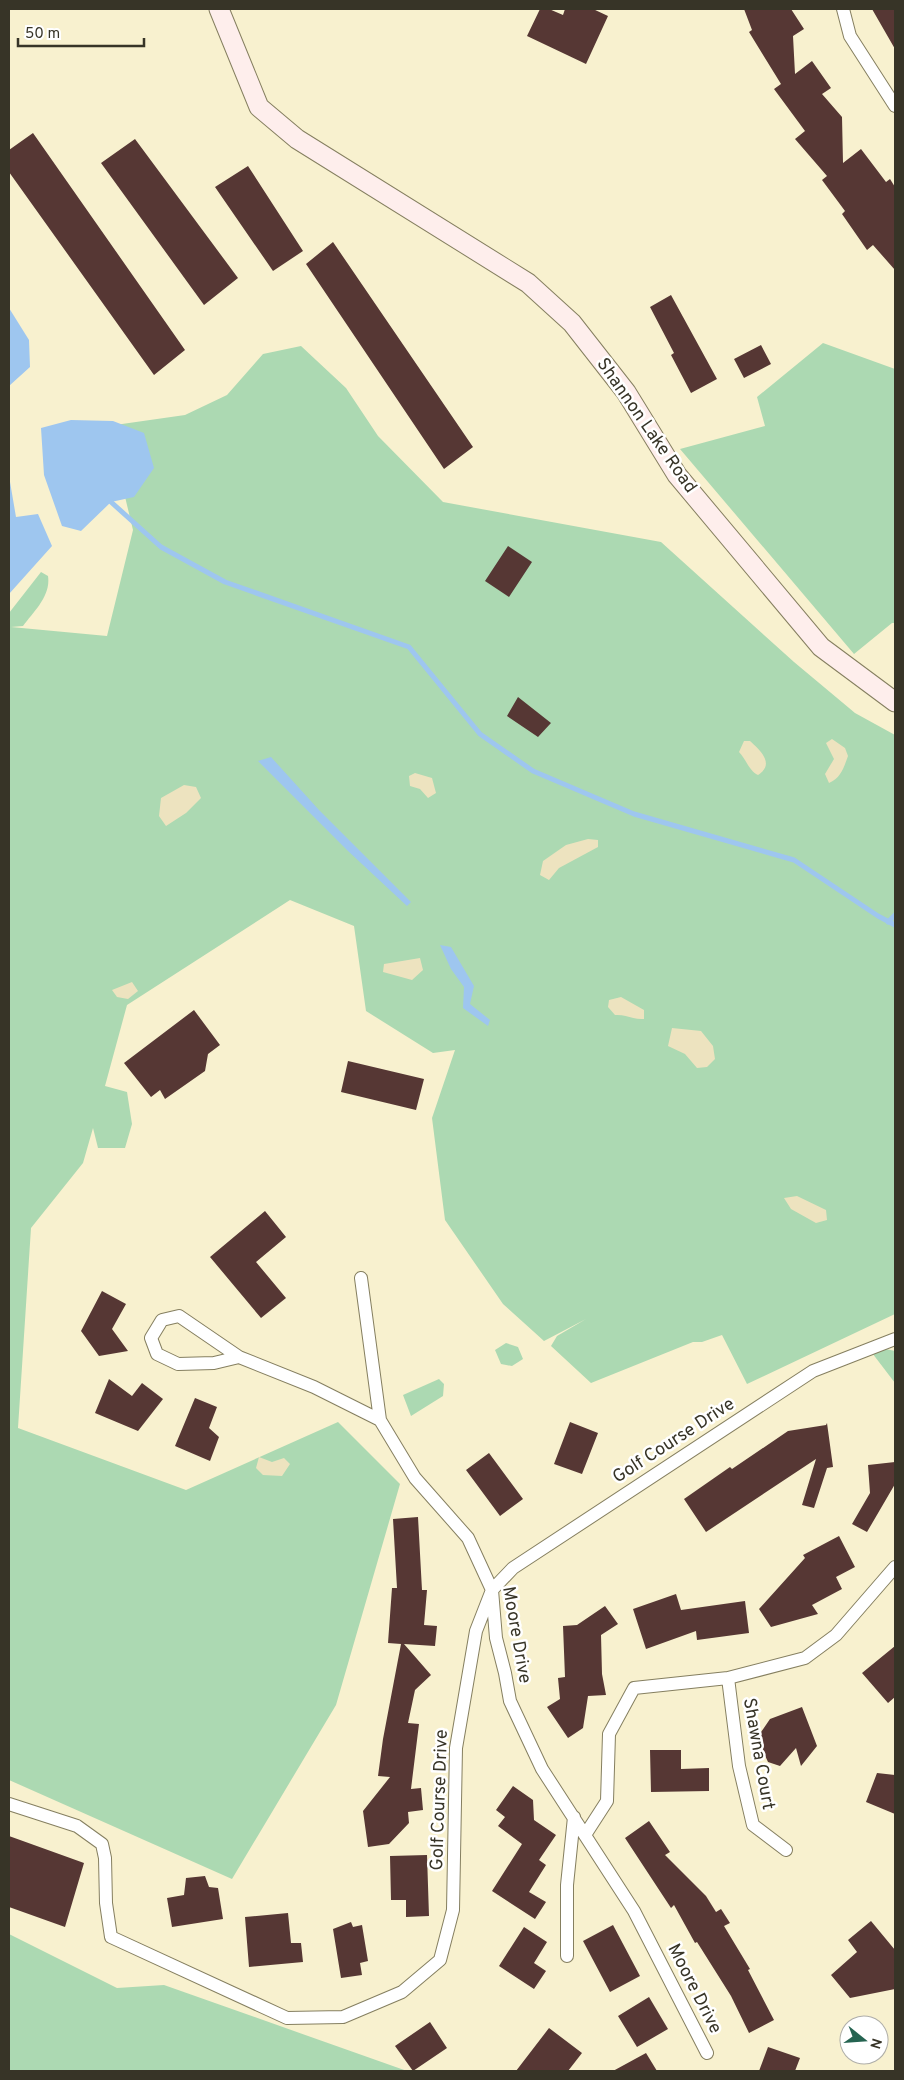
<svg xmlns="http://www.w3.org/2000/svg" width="904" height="2080" viewBox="0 0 904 2080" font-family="Overpass,sans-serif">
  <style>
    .green { fill: #acd9b2 }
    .sand { fill: #ede3bf }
    .water { fill: #9ec6ef }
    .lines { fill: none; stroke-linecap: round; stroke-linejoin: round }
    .stream { stroke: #9ec6ef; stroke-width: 5 }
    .building { fill: #563734 }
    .minor-casing { stroke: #857f60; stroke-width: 14 }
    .secondary-casing { stroke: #857f60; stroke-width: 21 }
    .minor { stroke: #fff; stroke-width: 12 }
    .secondary { stroke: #feeeec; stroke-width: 19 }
    .labels { text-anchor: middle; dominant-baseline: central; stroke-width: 5; stroke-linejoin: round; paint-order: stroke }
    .street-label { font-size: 18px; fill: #373427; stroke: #fff }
  </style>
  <rect width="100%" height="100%" fill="#f8f1cf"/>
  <path class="green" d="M823 343 895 369V623H892L854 654 680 449 765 426 757 397Z
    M301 346 346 388 378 436 443 502 661 542 794 662 855 713 895 735V1314L747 1384 722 1335 702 1342H693L591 1383 551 1346 557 1336 586 1319 544 1341 503 1304 445 1220 432 1118 455 1050 433 1053 366 1011 354 926 290 900 127 1005 105 1086 127 1092 132 1124 125 1148H98L93 1128 83 1163 31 1228 18 1428 186 1490 338 1422 400 1484 336 1705 232 1879 9 1780V613L41 572 48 576C51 596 34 611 23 626L11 627 107 636 133 530 108 426 185 415 227 395 263 354Z
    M506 1343 518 1347 523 1359 512 1366 501 1364 495 1350Z
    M866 1345 895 1351V1383Z
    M439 1379 444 1384 443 1396 411 1416 403 1395Z
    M9 1934 117 1988 164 1985 407 2071H9Z"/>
  <path class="sand" d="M832 739 845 748 848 756C844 767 841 778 829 783L825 774 834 759 826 743Z
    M744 741H750C761 751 775 764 758 775 749 771 746 759 739 752Z
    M415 773 432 778 436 793 428 798 420 789 410 786 409 776Z
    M184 785 196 787 201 798 186 813 166 826 159 816 161 798Z
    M588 839 598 840V847L559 868 549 880 540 875 543 861 566 845Z
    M420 958 423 970 412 980 383 972 384 964Z
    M132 982 138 991 128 999 117 997 112 990Z
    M621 997 644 1010V1019C633 1020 626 1014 615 1015L608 1007 609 1000Z
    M672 1028 701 1031 713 1046 715 1059 707 1067 697 1068 685 1054 668 1046Z
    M797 1196 826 1210 827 1220 816 1223 791 1209 784 1198Z
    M259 1457 272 1462 284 1458 290 1464 282 1476 263 1475 256 1468Z"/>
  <path class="water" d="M9 308 29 340 30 367 9 386Z
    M71 420 113 421 144 433 154 468 134 497 111 502 81 531 62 526 44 475 41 428Z
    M9 476 16 517 38 514 52 546 9 594Z
    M271 757 319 810 411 902 407 906 348 851 258 761Z
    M440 945 451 947 474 986 470 1004 490 1020 488 1026 463 1008 464 987 451 969Z"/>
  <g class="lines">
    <path class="stream" d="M111 502 161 547 225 582 409 647 480 734 533 771 634 814 794 860 878 916 895 925
      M888 922 895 915"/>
  </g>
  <path class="building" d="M540 9H549L563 15 565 9H593L608 16 586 64 527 36Z
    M744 9H791L804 29 793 36 795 74 812 61 831 88 822 94 842 117 843 163 861 149 886 182 890 179 895 187V270L873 245 867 250 842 214 845 211 822 180 827 176 795 139 805 131 774 89 781 84 749 32 752 30Z
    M872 9H895V49Z
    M33 133 185 350 154 375 9 172V150Z
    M135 139 238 278 204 305 101 163Z
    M248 166 303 251 273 271 215 187Z
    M333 242 473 447 444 469 306 264Z
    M671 295 717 379 691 393 671 355 674 353 650 307Z
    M761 345 771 364 744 378 734 359Z
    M508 546 532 562 509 597 485 581Z
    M518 697 551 723 538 737 507 716Z
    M194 1010 220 1045 208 1054 205 1071 165 1099 160 1090 151 1097 124 1063Z
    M348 1061 424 1079 416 1110 341 1092Z
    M265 1211 286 1237 256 1262 286 1298 261 1318 210 1257Z
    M102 1291 126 1304 112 1329 128 1351 99 1356 81 1331Z
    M109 1379 132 1396 142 1383 163 1399 138 1431 95 1413Z
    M195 1398 217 1407 209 1428 219 1437 210 1461 175 1446Z
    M570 1422 598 1433 582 1474 554 1464Z
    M827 1423 833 1467 827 1468 814 1508 802 1505 816 1459 706 1532 684 1499 730 1467 732 1469 788 1431 826 1425Z
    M489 1453 523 1499 500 1516 466 1470Z
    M895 1462V1484L867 1532 852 1524 870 1493 868 1465Z
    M418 1517 422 1590H427L424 1625 437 1626 435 1646 404 1644 431 1675 415 1690 408 1723 419 1724 411 1789 421 1788 423 1810 408 1812 409 1823 389 1844 368 1847 363 1811 390 1777 378 1776 383 1739 401 1644 388 1643 392 1588H397L393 1519Z
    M839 1536 855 1567 836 1577 842 1589 812 1605 818 1614 771 1627 759 1609 805 1558 803 1555Z
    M676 1594 681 1610 745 1601 749 1633 697 1640 696 1631 646 1649 633 1609Z
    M605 1606 618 1624 601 1635 602 1674 606 1695 588 1696 583 1728 568 1738 547 1707 560 1699 558 1678 565 1677 563 1626 577 1625Z
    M895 1646V1697L888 1703 862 1673Z
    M802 1707 817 1746 801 1766 796 1748 780 1766 768 1762 757 1738 770 1719Z
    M650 1750H681V1769L709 1768V1791L651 1792Z
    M877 1773 895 1775V1814L866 1802Z
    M513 1786 533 1800 534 1820 556 1835 539 1860 546 1865 529 1892 546 1902 535 1919 492 1891 522 1844 498 1826 505 1817 496 1810Z
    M649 1821 670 1852 665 1855 706 1896 716 1912 721 1909 730 1923 724 1926 750 1969 748 1970 774 2020 749 2033 731 1996 697 1942 695 1943 674 1905 671 1908 625 1838Z
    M9 1836 84 1863 65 1927 9 1907Z
    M427 1855 429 1916 406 1917V1900H391L390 1856Z
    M205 1876 209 1887 218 1888 223 1919 172 1927 167 1898 184 1895 186 1878Z
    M288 1913 291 1943H301L303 1962 249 1967 245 1917Z
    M871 1921 895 1950V1989L850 1998 831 1975 857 1952 848 1940Z
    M351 1922 353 1927 362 1925 368 1961 360 1963 362 1975 341 1978 333 1929Z
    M613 1925 640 1976 610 1992 583 1941Z
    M524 1927 547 1942 534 1963 546 1971 534 1989 499 1966Z
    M649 1997 668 2029 637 2047 618 2016Z
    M430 2022 447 2048 413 2071 395 2046Z
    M549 2028 582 2053 568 2071H516Z
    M768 2047 800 2058 795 2071H759Z
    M646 2053 657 2071H613Z"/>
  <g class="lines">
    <defs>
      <path id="minor" d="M843 9 850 36 895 106
        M361 1278 380 1420
        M239 1357 214 1363 178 1364 157 1354 151 1338 162 1320 179 1316 239 1357 314 1387 380 1420 415 1478 468 1538 492 1590 496 1638 505 1673 510 1701 542 1769 634 1911 707 2053
        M728 1678 739 1766 753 1825 786 1850
        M9 1804 77 1826 102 1844 105 1858 106 1903 111 1937 287 2018 343 2017 402 1992 440 1960 453 1910 456 1748 476 1631 492 1590 513 1568 813 1371 895 1339
        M585 1835 607 1801 609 1734 634 1688 728 1678 805 1658 836 1635 895 1567
        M567 1956V1885L574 1817"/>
      <path id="secondary" d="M219 9 259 107 297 139 528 283 572 323 626 392 677 475 821 647 895 702"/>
    </defs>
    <use href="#minor" class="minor-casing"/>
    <use href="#secondary" class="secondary-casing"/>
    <use href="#minor" class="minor"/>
    <use href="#secondary" class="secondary"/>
  </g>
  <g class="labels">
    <g class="street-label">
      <text transform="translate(646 426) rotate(55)">Shannon Lake Road</text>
      <text transform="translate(674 1441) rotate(-33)">Golf Course Drive</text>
      <text transform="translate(516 1635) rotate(80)">Moore Drive</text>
      <text transform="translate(758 1754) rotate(80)">Shawna Court</text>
      <text transform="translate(440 1800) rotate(-88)">Golf Course Drive</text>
      <text transform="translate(694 1989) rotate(63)">Moore Drive</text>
    </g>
  </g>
  <rect width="904" height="2080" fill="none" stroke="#373427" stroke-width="20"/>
  <g transform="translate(864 2040) rotate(107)"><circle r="24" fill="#ffffff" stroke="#afaea9"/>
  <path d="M0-4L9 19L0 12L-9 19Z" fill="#256451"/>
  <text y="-8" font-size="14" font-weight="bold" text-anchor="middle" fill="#373427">N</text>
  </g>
  <path d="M18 38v8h126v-8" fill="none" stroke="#373427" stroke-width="2.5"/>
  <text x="25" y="38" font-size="15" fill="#373427" stroke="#ffffff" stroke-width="4" paint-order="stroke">50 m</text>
</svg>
